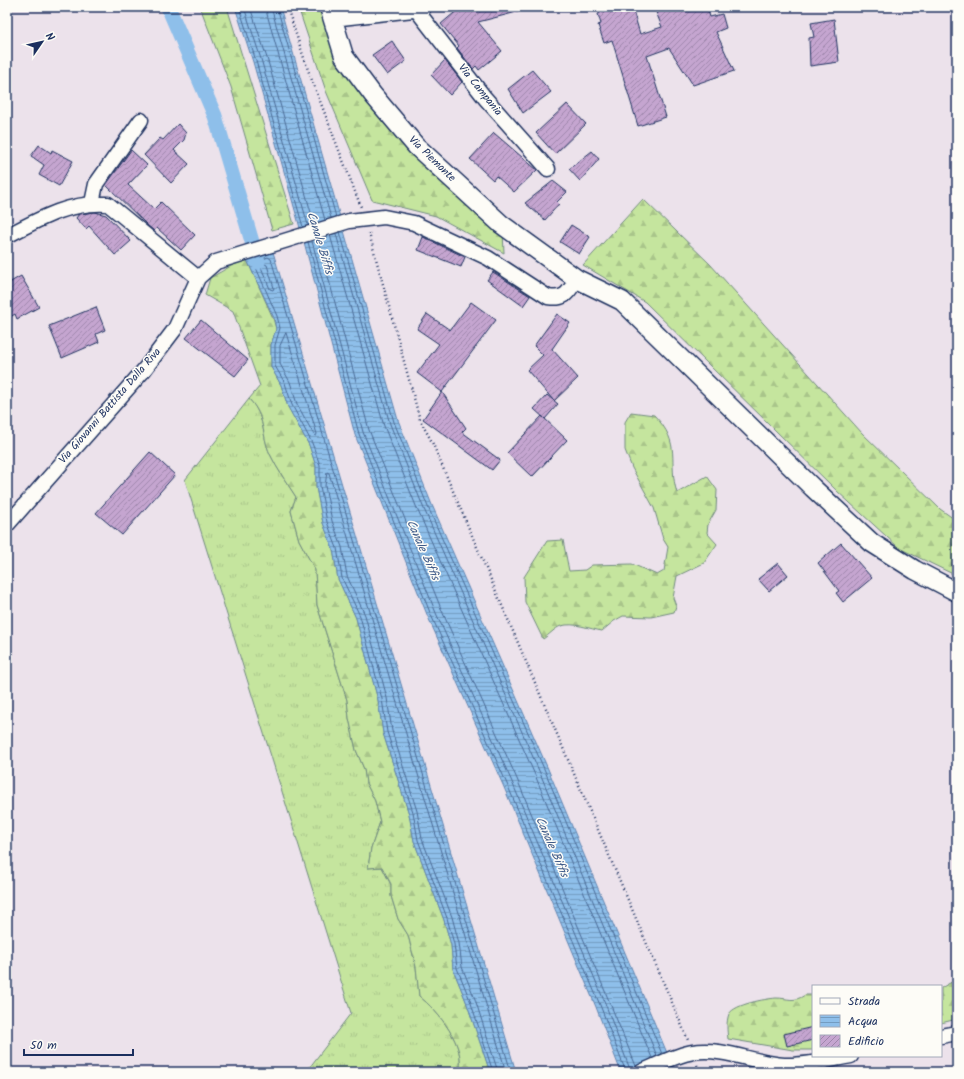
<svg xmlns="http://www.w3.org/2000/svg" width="964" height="1079" viewBox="0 0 964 1079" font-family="Kalam,sans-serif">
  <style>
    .grass { fill: url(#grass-tufts); stroke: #708a7e }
    .forest { fill: url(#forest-firs); stroke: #708a7e }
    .water { fill: url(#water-rules); stroke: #6085b2 }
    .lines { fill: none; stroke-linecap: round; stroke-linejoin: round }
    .shore { stroke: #496996; stroke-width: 1 }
    .canal { stroke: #8ebfea; stroke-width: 15 }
    .building { fill: url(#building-hatch); stroke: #1b2f5e }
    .minor-casing { stroke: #1b2f5e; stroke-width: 17 }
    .tertiary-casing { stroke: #1b2f5e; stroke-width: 21 }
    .path { stroke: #1b2f5e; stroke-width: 2.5; stroke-dasharray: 1 3; stroke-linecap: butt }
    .minor { stroke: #fdfcf7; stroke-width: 14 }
    .tertiary { stroke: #fdfcf7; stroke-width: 18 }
    .labels { text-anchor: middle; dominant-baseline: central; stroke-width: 3; stroke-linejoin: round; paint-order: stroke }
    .street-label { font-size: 11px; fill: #1b2f5e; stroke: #fdfcf7 }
    .water-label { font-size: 12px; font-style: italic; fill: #3e5a88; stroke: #fdfcf7 }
  </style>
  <defs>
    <pattern id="grass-tufts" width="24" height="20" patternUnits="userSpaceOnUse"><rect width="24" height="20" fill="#c5e59e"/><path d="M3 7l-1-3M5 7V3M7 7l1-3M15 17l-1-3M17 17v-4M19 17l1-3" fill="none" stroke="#a9c58a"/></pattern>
    <pattern id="forest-firs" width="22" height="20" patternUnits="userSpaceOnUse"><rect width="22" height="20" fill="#c5e59e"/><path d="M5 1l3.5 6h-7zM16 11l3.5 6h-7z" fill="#a9c58a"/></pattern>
    <pattern id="water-rules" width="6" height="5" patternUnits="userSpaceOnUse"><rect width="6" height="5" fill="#8ebfea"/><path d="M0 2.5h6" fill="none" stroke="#739cc1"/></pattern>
    <pattern id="building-hatch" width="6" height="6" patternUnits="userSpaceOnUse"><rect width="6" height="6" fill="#c5a5d0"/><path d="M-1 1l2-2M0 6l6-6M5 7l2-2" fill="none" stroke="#9f87ac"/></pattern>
  </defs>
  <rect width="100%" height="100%" fill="#ece2eb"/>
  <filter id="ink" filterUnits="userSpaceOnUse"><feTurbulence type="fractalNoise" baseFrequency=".025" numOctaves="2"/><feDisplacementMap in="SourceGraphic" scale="8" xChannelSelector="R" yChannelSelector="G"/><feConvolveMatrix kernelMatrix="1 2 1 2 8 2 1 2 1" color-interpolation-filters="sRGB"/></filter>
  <g filter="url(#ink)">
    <path class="grass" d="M249 399C266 417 261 434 270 454 277 469 287 483 296 497L291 511 299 540 315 570 317 605 347 700 349 718 356 750 364 769 366 783 375 801 380 822 371 848 368 868 382 867 391 885V896L398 919 408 935 416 967 419 996C438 1011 467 1046 459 1072H306L351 1013 185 480Z"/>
    <path class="forest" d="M200 7H227L294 224 272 230 231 87Z
      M298 7H321L340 60 503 231 504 253 436 216 372 200 326 91Z
      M643 199 710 264 862 433 940 509 957 521V576L899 548 837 491 645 302 583 265Z
      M247 260 273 318 276 329 271 345V367L281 385 288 407 309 445 316 466V487L323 523 333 549 338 579 356 618 378 700 383 733 409 814 414 841 444 920 451 945 453 969 466 1001 490 1072H459C467 1046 438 1011 419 996L416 967 408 935 398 919 391 896V884L382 867 368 868 371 848 380 822 375 801 366 783 364 769 356 750 349 718 347 700 317 605 315 570 299 540 291 511 296 497C287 483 277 469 270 454 261 434 266 417 249 399L260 386 233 311 205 295 210 278 231 266Z
      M631 412 654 415C683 445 667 460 677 493L707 476 717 490 716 510 708 524 707 533 717 544 704 563 677 576 673 598 676 606 674 612 651 617 623 616 614 621 602 631C590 629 574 622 561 626 555 628 549 635 543 639L525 602 524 577 547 541 563 540 569 571 585 570 592 565 632 564 657 575 664 571 668 547 663 539 654 508 632 468 625 450V422Z
      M957 979V1019L941 1023V988Z
      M805 995H813V1050H793L728 1039C727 1031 726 1022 729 1014 735 1004 765 999 776 998 789 998 793 1003 805 995Z"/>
    <path class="water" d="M235 7H280L398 420 432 505 548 769 675 1072H622L619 1067 596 1007 503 785 428 617 355 435 304 242 253 62Z
      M273 252 516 1072H490L466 1001 453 969 451 945 444 920 414 841 409 814 383 733 378 700 356 618 338 579 333 549 323 523 316 487V466L309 445 288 407 281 385 271 367V345L276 329 274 318 247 260Z"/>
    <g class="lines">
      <path class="shore" d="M239 7 256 61 303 227
        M244 7 261 59 308 225
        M250 7 267 58 314 223
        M265 7 325 220
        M271 7 331 218
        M277 7 336 217
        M340 232 394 422 428 507 545 771 662 1054
        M336 234 390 424 424 509 540 773 657 1056
        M330 235 384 426 418 511 535 775 652 1058
        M318 239 369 430 442 611 517 779 636 1066
        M312 241 363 432 436 613 512 782 605 1003 631 1072
        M308 242 359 434 431 615 507 784 600 1005 626 1072
        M265 264 267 265 274 288 273 290 270 289 261 267Z
        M286 333 317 434 316 436 314 435 297 404 290 382 280 364V346Z
        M493 1072 470 1000 457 968 454 944 447 918 418 840 413 812 387 732 382 699 360 616 342 578 337 548 327 522 320 486V465L312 443 292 405 285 383 275 366V345L280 328 277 316 254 263 268 257 271 259 511 1072
        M498 1072 475 999 462 967 459 943 452 917 422 839 417 811 392 731 387 698 365 615 347 576 342 547 332 521 325 486 327 472 329 473 506 1072"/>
      <path class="canal" d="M168 7 215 116 258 262"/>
    </g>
    <path class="building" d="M461 7H465L469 12 486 7H520L521 11 478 22 502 51 479 70 476 66 473 69 457 48 459 46 441 24Z
      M614 7H632L640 34 662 27 656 12 670 7H676L677 10 687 7H707L710 17 722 14 726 28 716 32 734 71 693 85 669 48 647 56 666 117 638 126 612 40 604 43 598 25 601 24 598 14Z
      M834 19 839 62 810 66 809 38 814 37 811 23Z
      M392 41 406 61 387 75 372 55Z
      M445 60 462 82 450 95 431 75Z
      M532 70 551 92 523 113 508 89Z
      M567 104 586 124 555 154 536 133Z
      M178 124 186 133 184 140 174 150 189 164 171 183 144 155 160 138 163 140Z
      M494 133 537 170 514 192 496 176 493 180 470 159Z
      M39 145 51 153 52 150 73 161 59 186 39 175 44 165 31 156Z
      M131 150 147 165 128 185 154 209 161 202 195 235 181 250 157 228 154 231 147 225 106 185Z
      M592 151 599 159 580 181 569 169Z
      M553 181 567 192 557 202 559 204 545 220 525 203Z
      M95 212 106 215 131 241 115 255 89 226 86 229 76 218 79 214Z
      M571 225 590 237 579 254 560 242Z
      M423 237 465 257 461 267 418 250Z
      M493 272 530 296 523 306 487 280Z
      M21 276 39 307 17 319 15 314 7 319V284Z
      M471 302 496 320 442 392 417 373 439 344 417 329 427 314 450 330Z
      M96 307 105 330 96 334 99 342 62 358 49 326Z
      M557 314 570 323 552 349 578 378 554 401 527 370 543 355 534 346Z
      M201 320 248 360 235 376 186 338Z
      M442 392 466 428 462 432 500 460 492 470 423 419Z
      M547 395 558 404 545 419 534 409Z
      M542 416 567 440 532 477 507 453Z
      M150 452 175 475 122 535 96 513Z
      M841 543 872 578 843 602 836 593 839 591 818 563Z
      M778 563 788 575 769 591 758 579Z
      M813 1027V1040L787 1046 784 1034Z"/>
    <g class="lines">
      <defs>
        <path id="minor" d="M415 8 485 98 548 169
          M92 203 96 184 141 120
          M7 236C39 219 71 201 108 204L198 278
          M7 525 144 370 175 329 198 278 216 262 349 221 384 217 414 223 488 258 548 297C566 300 568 292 577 279
          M941 1036 957 1033
          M641 1072C658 1065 675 1055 693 1052 723 1047 754 1063 784 1065 806 1066 829 1060 851 1056"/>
        <path id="tertiary" d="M329 7 344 56 373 95 416 146 501 224 577 279 622 301 813 488 872 543 915 570 957 592
          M332 17 422 7"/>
      </defs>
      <use href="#minor" class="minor-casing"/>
      <use href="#tertiary" class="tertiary-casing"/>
      <path class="path" d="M287 7 308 70 361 207
        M369 233 420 420 432 442 688 1040
        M697 1065 700 1072"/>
      <use href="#minor" class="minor"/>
      <use href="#tertiary" class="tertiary"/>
    </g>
  </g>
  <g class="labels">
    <g class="street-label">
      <text transform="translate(480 90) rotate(51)">Via Campania</text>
      <text transform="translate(432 159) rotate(44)">Via Piemonte</text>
      <text transform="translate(110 406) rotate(-49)">Via Giovanni Battista Dalla Riva</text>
    </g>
    <g class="water-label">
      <text transform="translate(320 243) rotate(73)">Canale Biffis</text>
      <text transform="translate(423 550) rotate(66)">Canale Biffis</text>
      <text transform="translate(552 847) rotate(66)">Canale Biffis</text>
    </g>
  </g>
  <rect width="964" height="1079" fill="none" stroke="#fdfcf7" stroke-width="24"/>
  <rect x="12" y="12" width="940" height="1055" fill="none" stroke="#1b2f5e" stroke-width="1.5" filter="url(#ink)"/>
  <rect x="812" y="985" width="130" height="72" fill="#fdfcf7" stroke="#a3aaba"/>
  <rect x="820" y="998" width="20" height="6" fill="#fdfcf7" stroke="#a3aaba"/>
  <text x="848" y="1005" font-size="12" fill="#1b2f5e">Strada</text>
  <rect x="820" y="1015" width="20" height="12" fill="url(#water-rules)" stroke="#a3aaba"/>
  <text x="848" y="1025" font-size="12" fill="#1b2f5e">Acqua</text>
  <rect x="820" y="1035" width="20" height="12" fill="url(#building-hatch)" stroke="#a3aaba"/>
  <text x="848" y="1045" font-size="12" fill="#1b2f5e">Edificio</text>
  <g transform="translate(42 42) rotate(56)" stroke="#fdfcf7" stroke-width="3" paint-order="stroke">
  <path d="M0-3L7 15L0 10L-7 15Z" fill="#1b2f5e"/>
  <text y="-6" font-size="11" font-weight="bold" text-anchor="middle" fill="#1b2f5e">N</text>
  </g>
  <path d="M24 1049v6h109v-6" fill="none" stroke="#1b2f5e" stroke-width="2"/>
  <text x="30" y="1049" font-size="12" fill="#1b2f5e" stroke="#fdfcf7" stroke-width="3" paint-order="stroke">50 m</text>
</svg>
